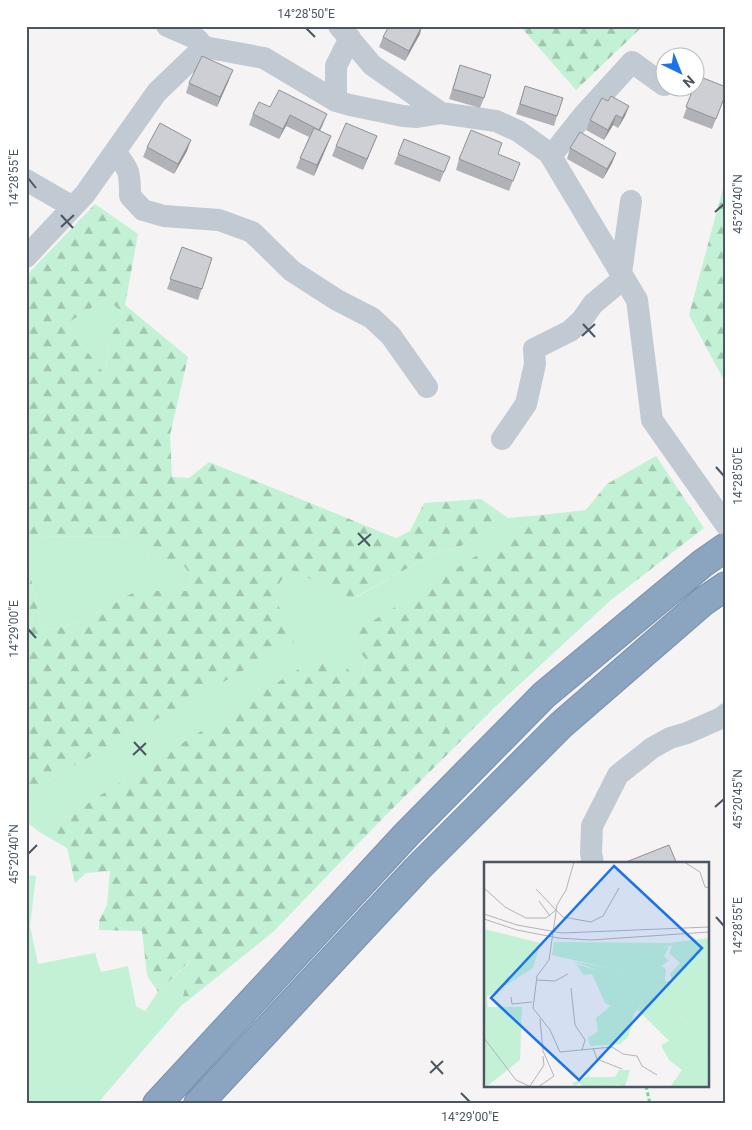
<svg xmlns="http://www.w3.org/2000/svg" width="752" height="1130" viewBox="0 0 752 1130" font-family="Roboto,sans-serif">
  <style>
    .grass { fill: #c3f1d5 }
    .forest { fill: url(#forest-firs); fill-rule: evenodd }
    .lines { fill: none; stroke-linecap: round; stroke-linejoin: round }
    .highway-casing { stroke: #7690ad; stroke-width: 30 }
    .path { stroke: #7ad0a6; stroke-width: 3; stroke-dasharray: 4 2.5; stroke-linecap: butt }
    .minor { stroke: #c1cad2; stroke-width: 22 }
    .highway { stroke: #8ba5c1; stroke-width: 28 }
    .wall { fill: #b0b2b7 }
    .shaded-wall { fill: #909195 }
    .building { fill: #cdcfd5; stroke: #909195 }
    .ticks { fill: none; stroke: #4a5661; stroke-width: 2 }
    .inset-road { fill: none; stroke: #b1b4b9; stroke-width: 1 }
    .view { fill: #1a73e8; fill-opacity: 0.15; stroke: #1a73e8; stroke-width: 2.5 }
    .inset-edge { fill: none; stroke: #4a5661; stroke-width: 2.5 }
    .neatline { fill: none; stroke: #4a5661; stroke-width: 2 }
    .ticks-label { font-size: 12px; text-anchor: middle; fill: #4a5661 }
  </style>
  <defs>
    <pattern id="forest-firs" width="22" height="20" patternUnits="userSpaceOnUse" patternTransform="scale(1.25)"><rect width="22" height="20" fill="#c3f1d5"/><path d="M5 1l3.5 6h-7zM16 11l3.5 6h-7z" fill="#a0c6b0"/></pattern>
  </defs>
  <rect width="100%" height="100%" fill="#f5f3f3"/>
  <path class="grass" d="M107 298 124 315 108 340 106 376 66 324Z
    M541 515 350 636 366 660 364 672 356 678 313 661 41 833 26 822V796L54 777 293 642 273 593 289 569 353 599 433 554 459 547 508 518Z
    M27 536 140 537 150 560H180L191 576 189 592 136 591 80 623 42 631 30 572 26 571Z
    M26 875 36 876 30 926 38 964 95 953 101 972 128 966 136 1006 145 1011 158 992 192 960 181 1006 97 1104H26Z"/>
  <path class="forest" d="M520 26H643L576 90Z
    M726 177V384L689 315Z
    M95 204 138 234 125 305 188 357 170 435 172 477 189 478 209 462 396 538 410 531 424 503 481 499 508 518 459 547 433 554 352 599 289 569 273 593 294 642 54 777 26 796V571L30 572 42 631 80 623 136 591H189L191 576 180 560H150L140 537 27 536 29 526 26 522V276ZM107 298 124 315 108 340 106 376 66 324Z
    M656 456 704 528 611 600 496 706 382 819 273 932 181 1006 191 960 158 992 147 975 142 931 99 930V921L107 905 110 871 86 873 75 883 67 848 41 833 313 660 342 663 356 678 364 672 366 660 349 636 541 515 586 510 607 484Z"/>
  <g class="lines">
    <defs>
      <path id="highway" d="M157 1104 406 835 544 695 703 563 726 547
        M198 1104 417 869 561 725 704 601 726 586"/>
    </defs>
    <use href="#highway" class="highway-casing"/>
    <path class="path" d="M646 1086 650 1104"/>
    <path class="minor" d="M167 26 197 39 204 47
      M339 26 372 65 441 113
      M336 101V66L350 38
      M115 152C130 170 130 173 130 196L143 210 164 216 219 220 252 232 292 271 337 300 372 318 391 336 427 387
      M551 156 582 117 632 62 664 85
      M26 180 73 207
      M26 257 85 194 157 92 204 47 264 58 336 101 350 105 403 116 417 117 441 113 496 121 518 131 549 153 637 300 652 420 726 525
      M621 273 631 201
      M502 439 526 404 535 364 534 349 570 331 581 321 593 304 624 278
      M593 864 591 853 592 826 618 775 652 748 670 738 687 733 721 718 726 714"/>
    <use href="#highway" class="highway"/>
  </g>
  <path class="wall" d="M420 34 405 61 379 47 383 37Z
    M460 65 484 98 480 108 449 99Z
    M229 80 217 107 186 93 189 83Z
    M525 86 557 116 554 126 516 114Z
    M694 88 726 93 712 129 683 118Z
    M608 101 629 106 625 116 618 128 613 125 604 140 586 130 590 120Z
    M270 107 323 124 320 131 331 136 327 146 314 176 296 168 309 137 286 126 279 139 249 125 253 114Z
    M377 136 363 170 332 156 336 146Z
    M404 139 450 157 440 182 394 164Z
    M147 147 187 151 174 174 143 157Z
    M570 148 616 153 612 163 603 179 567 159Z
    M498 154 516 173 509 191 456 170 459 159Z
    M182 247 212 258 198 300 167 289Z"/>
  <path class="shaded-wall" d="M422 26 420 34 405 61 409 51Z
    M233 70 229 80 217 107 220 97Z
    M629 106 625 116 618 128 622 118Z
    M327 114 323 124 315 140 319 130Z
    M290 115 286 126 279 139 283 129Z
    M616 115 613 125 604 140 608 130Z
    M331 136 327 146 314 176 317 165Z
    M377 136 373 146 363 170 367 159Z
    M191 140 187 151 174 174 178 164Z
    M616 153 612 163 603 179 607 169Z"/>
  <path class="building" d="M389 26H422L409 51 383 37Z
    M202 56 233 70 220 97 189 83Z
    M460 65 491 75 484 98 453 89Z
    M698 76 726 87V93L716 119 686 107Z
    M525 86 563 98 557 116 520 104Z
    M279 90 327 114 319 130 290 115 283 129 253 114 259 102 270 107Z
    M611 96 629 106 622 118 616 115 608 130 590 120 602 98 608 101Z
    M160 123 191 140 178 164 147 147Z
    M346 123 377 136 367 159 336 146Z
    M314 128 331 136 317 165 300 158Z
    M471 130 502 143 498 154 520 163 513 181 459 159Z
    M580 132 616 153 607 169 570 148Z
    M404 139 450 157 444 172 398 154Z
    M182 247 212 258 202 289 170 279Z
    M669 845 677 864H621Z"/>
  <path class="ticks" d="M306 28 315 37M28 178 36 188M715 212 724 204M61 215 73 228M61 227 74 215M583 324 595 337M582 336 595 324M716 467 724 476M358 533 370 546M358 545 371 534M28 629 36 638M134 742 146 755M133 755 146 743M715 807 724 799M28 854 37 845M716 917 724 926M431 1061 443 1074M430 1073 443 1061M461 1093 470 1102"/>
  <g transform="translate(484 862)">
    <rect width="225" height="225" fill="#f5f3f3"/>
    <path d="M225 76V169L223 165H209L196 155 204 145V130L200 128 131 111 128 119 123 120 119 110 88 99 123 106 127 100 130 107 181 116 182 120 188 118 186 112 196 101 185 91 188 84 177 85 184 81ZM137 128 159 140 150 152 137 140ZM225 189V225H214V201ZM135 208H146L141 225 130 222 111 224 106 215H131Z" fill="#c3f1d5"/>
    <path d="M0 67 56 81 49 106 3 135 4 145H38L36 198 2 225ZM70 80 184 81 178 85H185L180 94 185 99 177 104 182 107 181 116 130 107 127 100 124 106 68 93ZM92 102 119 110 124 120 128 119 131 111 187 123 211 132V137L204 139 206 145 214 142 219 145 215 147 204 145 196 155 209 165H223L225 169V189L214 201V225H186L198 208 185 198 177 183 185 179 154 148 159 140 138 129 137 140 150 152 144 175 136 182 106 184 104 176 114 169 112 156 127 144 121 141 108 112 100 113ZM105 214 111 224 130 222 134 225H99L96 221 90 224 88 221Z" fill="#c3f1d5"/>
    <path class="inset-road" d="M90 0 82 28 73 43 65 98 53 114 49 146 66 168 76 190 128 185 139 192 153 194 158 204 173 213M200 0 216 10 221 25 225 26M0 26 21 45 42 56H62L72 48 79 55 107 60 119 54 135 26M52 27 72 48M55 39 66 54M0 52 33 63 78 71 225 65M0 57 33 68 74 76 107 78 225 70M53 118 71 119 84 112M87 126 91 163 101 178 98 188M27 135 28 142 48 140M0 176 32 218 47 225M109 186 113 197 138 207M46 224 60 203 59 194M54 225 70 214 59 189 56 157"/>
    <path class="view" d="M130 4 218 86 95 218 7 136Z"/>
    <rect width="225" height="225" class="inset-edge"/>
  </g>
  <rect width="752" height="1130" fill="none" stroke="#ffffff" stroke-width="55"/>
  <g transform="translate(680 72) rotate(137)"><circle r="24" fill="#ffffff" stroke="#b7bbc0"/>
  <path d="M0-4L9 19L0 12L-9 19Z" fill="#1a73e8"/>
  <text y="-8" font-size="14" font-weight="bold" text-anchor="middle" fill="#4a5661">N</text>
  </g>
  <rect x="28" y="28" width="696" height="1074" class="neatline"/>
  <g class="ticks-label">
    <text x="306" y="18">14°28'50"E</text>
    <text transform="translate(14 178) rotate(-90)" y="4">14°28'55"E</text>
    <text transform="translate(738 204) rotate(-90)" y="4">45°20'40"N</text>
    <text transform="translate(738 476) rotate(-90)" y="4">14°28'50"E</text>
    <text transform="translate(14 629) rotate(-90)" y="4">14°29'00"E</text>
    <text transform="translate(738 799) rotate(-90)" y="4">45°20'45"N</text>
    <text transform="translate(14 854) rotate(-90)" y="4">45°20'40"N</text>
    <text transform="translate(738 926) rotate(-90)" y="4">14°28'55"E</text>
    <text x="470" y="1121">14°29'00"E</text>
  </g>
</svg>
